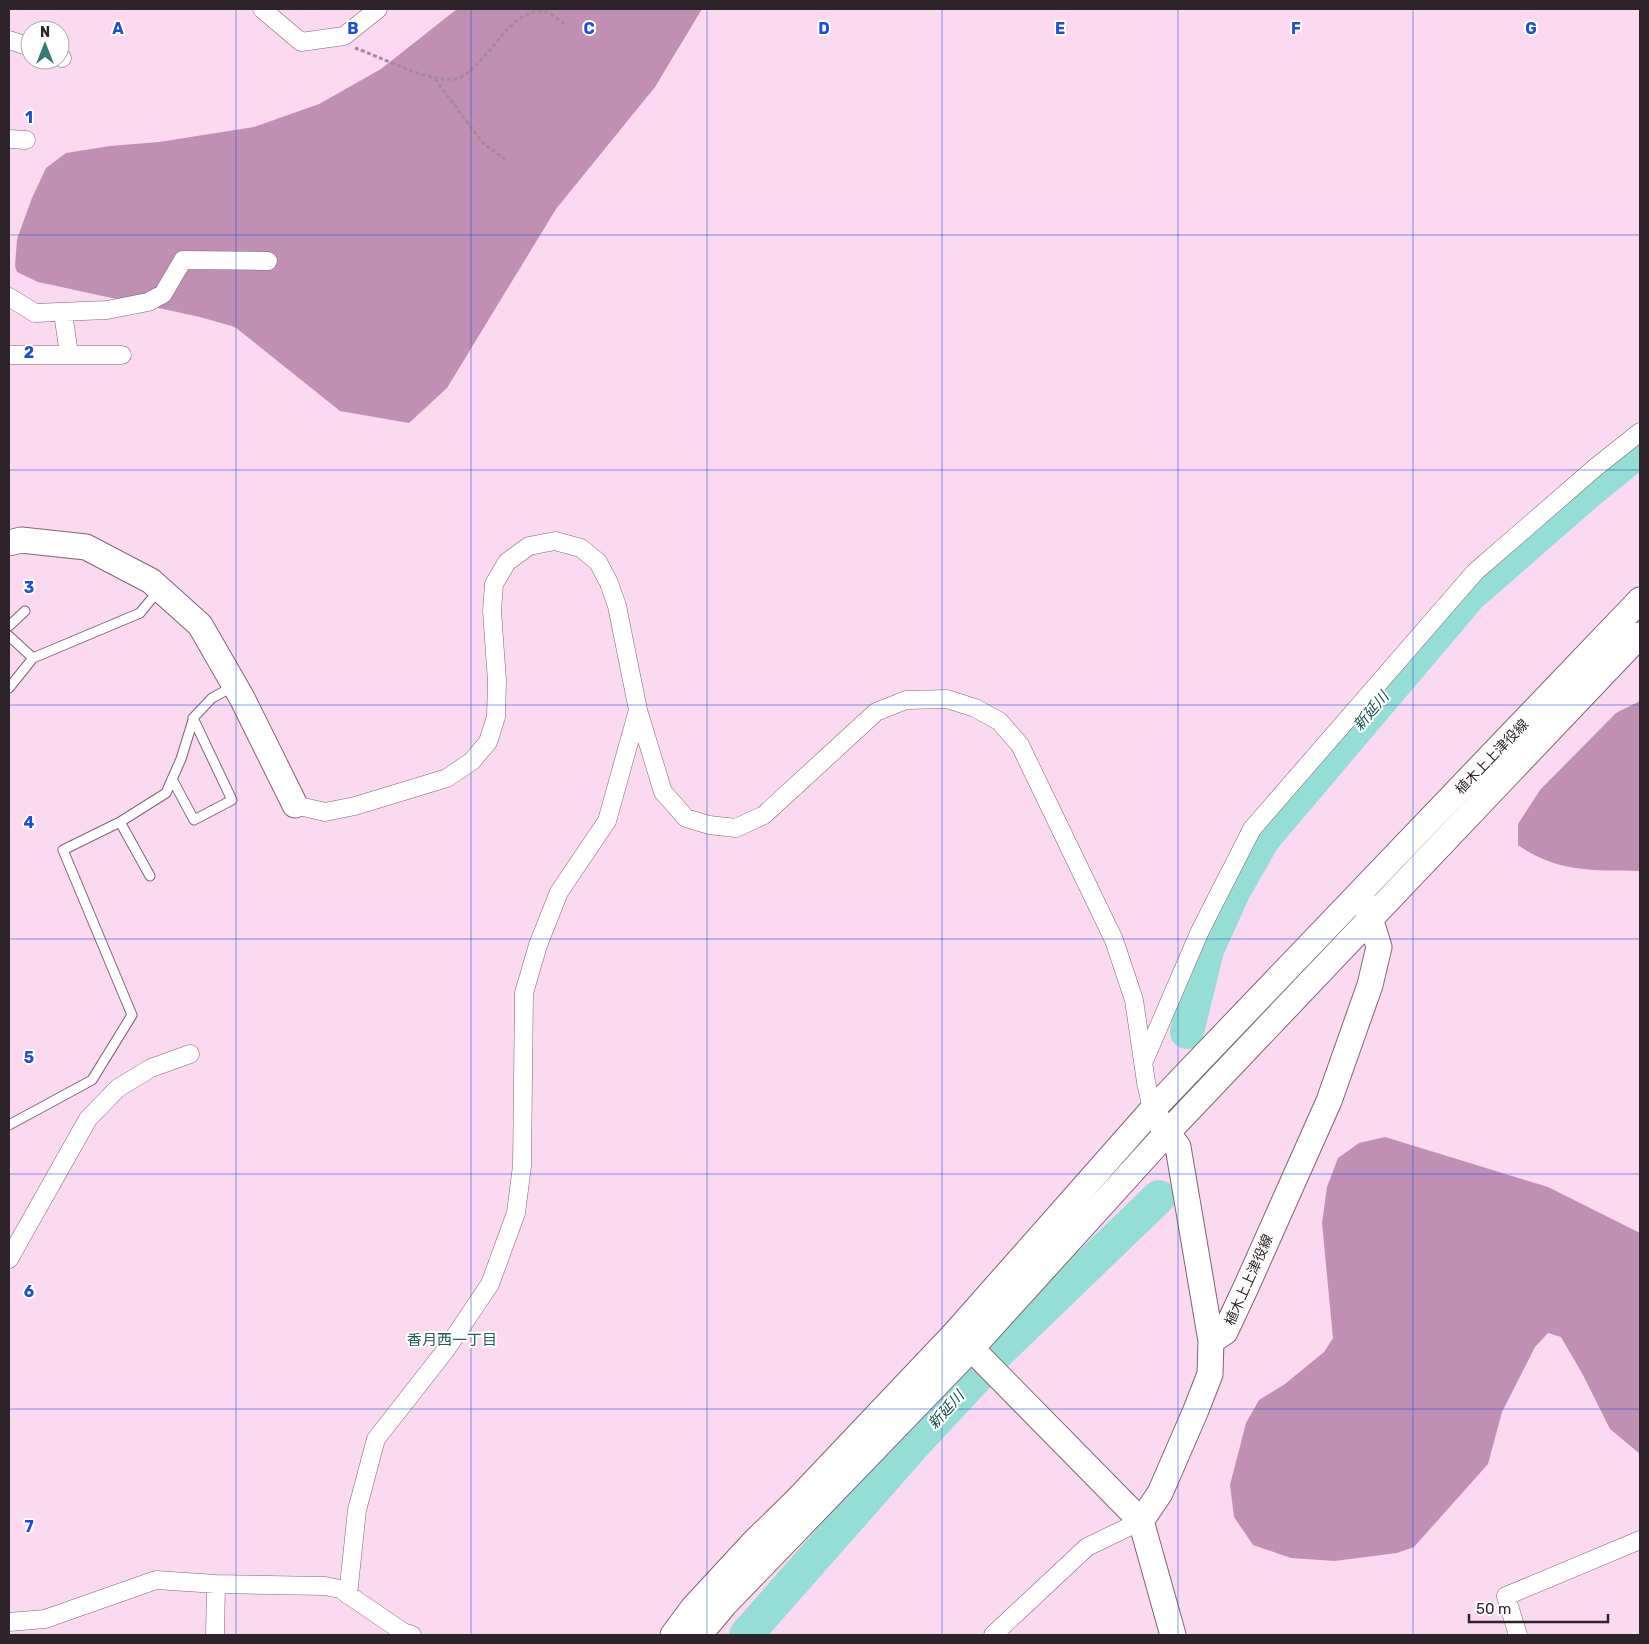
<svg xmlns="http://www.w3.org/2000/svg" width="1649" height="1644" viewBox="0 0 1649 1644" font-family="Rubik,'Noto Sans JP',sans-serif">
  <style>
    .forest { fill: #bf90b3 }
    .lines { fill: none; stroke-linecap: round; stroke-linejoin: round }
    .river { stroke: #95ded5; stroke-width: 34 }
    .lane-casing { stroke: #806378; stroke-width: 11 }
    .street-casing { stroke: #806378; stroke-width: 19 }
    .secondary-casing { stroke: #806378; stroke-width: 27 }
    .path { stroke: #a48b9c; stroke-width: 3; stroke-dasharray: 4 2.5; stroke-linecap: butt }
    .lane { stroke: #fff; stroke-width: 9 }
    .street { stroke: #fff; stroke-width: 18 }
    .secondary { stroke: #fff; stroke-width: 25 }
    .grid { fill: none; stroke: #1d4ed8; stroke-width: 1; stroke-opacity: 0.55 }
    .labels { text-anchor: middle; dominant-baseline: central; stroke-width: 4; stroke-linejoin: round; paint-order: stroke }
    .street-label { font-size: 14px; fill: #2e222b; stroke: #fff }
    .water-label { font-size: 15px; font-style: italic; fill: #13524d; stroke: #fff }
    .neighbourhood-label { font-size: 15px; fill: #235c56; stroke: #fff }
    .grid-label { font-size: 16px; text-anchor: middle; font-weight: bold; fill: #1d4ed8; stroke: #fff; stroke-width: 4; stroke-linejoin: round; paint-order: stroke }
  </style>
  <rect width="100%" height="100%" fill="#fbd9f1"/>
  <path class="forest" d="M457 9H702L655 87 556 209 447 388 409 423 340 411 235 327 200 317 38 282 17 272 15 266 17 239 32 198 46 168 66 153 110 146 159 142 254 127 319 104 381 69Z
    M1640 701V871C1593 870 1558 873 1518 845V824L1540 790 1616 713Z
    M1385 1137 1548 1187 1640 1233V1454L1610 1429 1583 1375 1561 1337 1548 1333 1535 1347 1502 1412 1488 1464 1414 1547 1397 1553 1335 1561 1291 1558 1253 1545 1234 1517 1230 1485 1246 1423 1259 1400 1285 1384 1324 1352 1333 1338 1322 1223 1327 1187 1338 1158 1359 1143Z"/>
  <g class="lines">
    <path class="river" d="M1187 1032 1207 950 1234 890 1264 838 1470 595 1588 492 1640 450
      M746 1635 916 1442 985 1368 992 1358 1159 1197"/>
    <defs>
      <path id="lane" d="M9 626 25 611
        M9 636 33 658
        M9 688 33 658 140 613 158 591
        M172 779 194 820 232 800 193 718
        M120 822 150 876
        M9 1125 92 1080 132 1015 63 850 120 822 166 793 181 759 194 717 212 698 234 686"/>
      <path id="street" d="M262 9 301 42 344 36 378 9
        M9 40 30 47
        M60 57 62 58
        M9 139 26 140
        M9 297 35 313 107 310 148 302 163 294 183 260 268 261
        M63 313 69 354
        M9 355H122
        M295 805 325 812 355 806 447 778 472 761 488 742 496 717 497 681 492 611 494 584 507 562 529 546 555 541 581 548 598 562 609 583 617 606 638 710 663 792 686 818 709 825 736 828 764 815 876 712 906 700 947 699 975 708 999 721 1020 745 1114 940 1134 1000 1146 1082 1152 1110
        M1144 1061 1200 931 1252 829 1475 572 1596 467 1640 432
        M9 1259 88 1119 118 1088 151 1068 190 1054
        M348 1595 357 1510 376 1439 445 1351 490 1284 516 1213 522 1166 524 993 538 945 559 892 607 821 638 710
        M9 1622 45 1619 156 1580 216 1584 325 1586 340 1589 403 1632 412 1635
        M215 1635 216 1584
        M993 1635 1087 1547 1141 1521
        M1518 1635 1506 1596 1640 1540"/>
      <path id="secondary" d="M9 543 21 540 86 547 151 581 200 625 242 698 295 805
        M1159 1121 1178 1147 1211 1341 1210 1374 1196 1410 1160 1493 1141 1521 1173 1635
        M961 1338 1141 1521
        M1211 1341 1225 1332 1247 1285 1329 1101 1370 985 1379 947 1366 905
        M673 1635 693 1608 754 1542 794 1503 956 1332 1152 1110 1640 600
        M699 1635 725 1604 971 1349 1166 1134 1640 635"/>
    </defs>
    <use href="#lane" class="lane-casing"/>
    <use href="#street" class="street-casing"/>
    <use href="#secondary" class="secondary-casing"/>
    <path class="path" d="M355 48C381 57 427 82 453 79 485 76 509 0 549 13 554 15 560 21 564 24
      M435 79 483 143 506 160"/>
    <use href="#lane" class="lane"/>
    <use href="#street" class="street"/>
    <use href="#secondary" class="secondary"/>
  </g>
  <path class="grid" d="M236 9V1635M471 9V1635M707 9V1635M942 9V1635M1178 9V1635M1413 9V1635M9 235H1640M9 470H1640M9 705H1640M9 939H1640M9 1174H1640M9 1409H1640"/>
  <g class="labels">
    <g class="street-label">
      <text transform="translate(1492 757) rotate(-46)">植木上上津役線</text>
      <text transform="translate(1249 1280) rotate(-66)">植木上上津役線</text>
    </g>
    <g class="water-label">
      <text transform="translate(1371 711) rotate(-50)">新延川</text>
      <text transform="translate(946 1410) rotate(-48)">新延川</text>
    </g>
    <g class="neighbourhood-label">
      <text x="452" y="1340">香月西一丁目</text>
    </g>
  </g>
  <g class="grid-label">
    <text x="118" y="34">A</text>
    <text x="353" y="34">B</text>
    <text x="589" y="34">C</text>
    <text x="824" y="34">D</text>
    <text x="1060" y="34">E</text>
    <text x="1296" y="34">F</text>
    <text x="1531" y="34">G</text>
    <text x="29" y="123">1</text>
    <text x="29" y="358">2</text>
    <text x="29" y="593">3</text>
    <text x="29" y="828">4</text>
    <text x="29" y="1063">5</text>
    <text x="29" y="1297">6</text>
    <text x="29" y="1532">7</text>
  </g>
  <rect width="1649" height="1644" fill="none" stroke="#2e222b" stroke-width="20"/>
  <g transform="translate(45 45)"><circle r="24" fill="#ffffff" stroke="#aba7aa"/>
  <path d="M0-4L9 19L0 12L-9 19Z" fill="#347b74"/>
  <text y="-8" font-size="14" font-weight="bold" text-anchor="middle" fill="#2e222b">N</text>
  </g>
  <path d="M1469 1614v8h139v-8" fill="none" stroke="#2e222b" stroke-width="2.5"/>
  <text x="1476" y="1614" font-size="15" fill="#2e222b" stroke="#ffffff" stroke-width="4" paint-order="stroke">50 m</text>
</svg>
